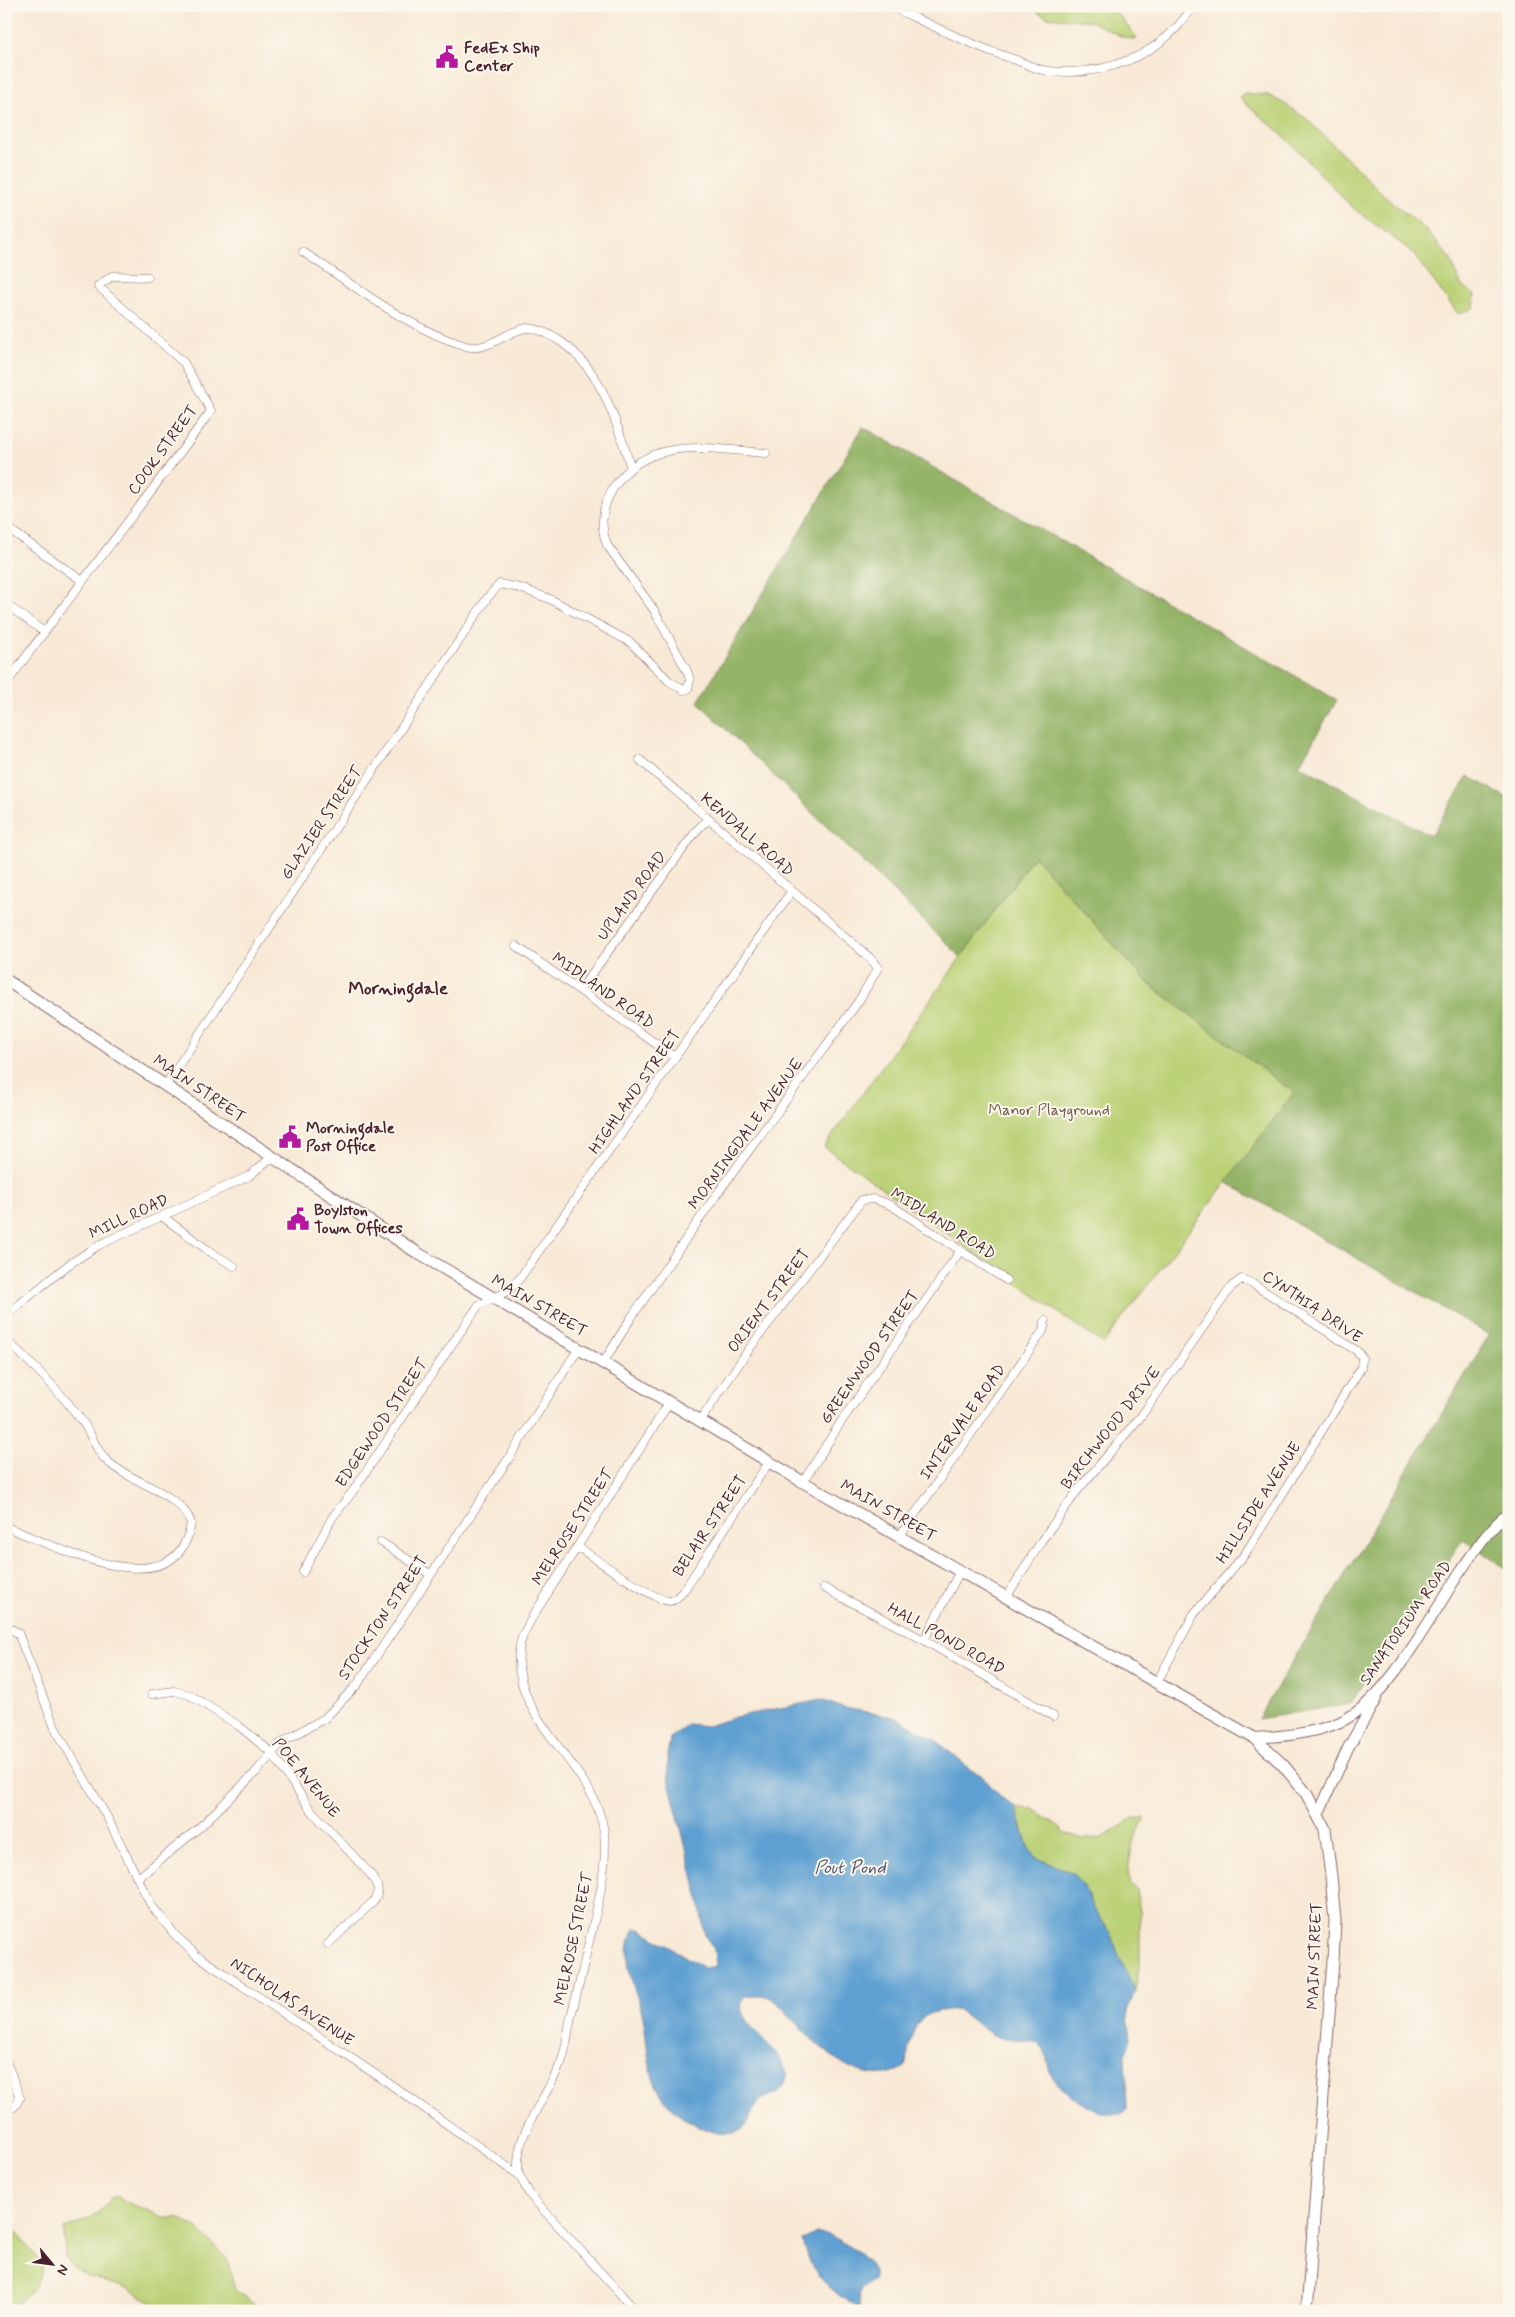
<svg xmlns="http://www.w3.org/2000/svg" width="1515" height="2317" viewBox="0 0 1515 2317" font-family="Mynerve,sans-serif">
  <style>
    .green { fill: #bbd277; stroke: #827851 }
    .forest { fill: #94b468; stroke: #6f6a4a }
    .water { fill: #5fa0d2; stroke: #54607e }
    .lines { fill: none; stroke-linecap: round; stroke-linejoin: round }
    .minor-casing { stroke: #876667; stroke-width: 9 }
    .tertiary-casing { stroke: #876667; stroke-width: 12 }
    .secondary-casing { stroke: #876667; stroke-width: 13 }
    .minor { stroke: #fff; stroke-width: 8 }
    .tertiary { stroke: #fff; stroke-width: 10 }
    .secondary { stroke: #fff; stroke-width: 11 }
    .labels { text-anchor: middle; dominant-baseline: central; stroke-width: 4; stroke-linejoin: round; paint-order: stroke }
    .poi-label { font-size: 16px; font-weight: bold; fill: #4a1f2b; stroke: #fbf7ec; text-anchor: start }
    .street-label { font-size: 16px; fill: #4a1f2b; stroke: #fbf7ec }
    .park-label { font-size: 16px; fill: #6c5542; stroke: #fbf7ec }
    .neighbourhood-label { font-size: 18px; font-weight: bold; fill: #4a1f2b; stroke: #fbf7ec }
    .water-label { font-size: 18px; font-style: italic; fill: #52536e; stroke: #fbf7ec }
  </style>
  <rect width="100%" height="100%" fill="#fbf7ec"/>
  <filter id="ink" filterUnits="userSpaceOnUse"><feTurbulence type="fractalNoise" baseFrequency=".02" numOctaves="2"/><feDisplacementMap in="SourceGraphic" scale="10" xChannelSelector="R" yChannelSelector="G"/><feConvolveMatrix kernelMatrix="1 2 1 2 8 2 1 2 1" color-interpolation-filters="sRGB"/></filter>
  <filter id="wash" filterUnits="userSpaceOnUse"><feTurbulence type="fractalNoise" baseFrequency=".0096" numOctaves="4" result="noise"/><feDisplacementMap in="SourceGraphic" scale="20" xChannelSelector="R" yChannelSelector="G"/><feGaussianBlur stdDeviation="1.12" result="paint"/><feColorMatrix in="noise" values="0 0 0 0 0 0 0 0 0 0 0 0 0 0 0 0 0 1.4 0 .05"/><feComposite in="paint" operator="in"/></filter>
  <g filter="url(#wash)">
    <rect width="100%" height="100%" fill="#f8e9d6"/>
    <path class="green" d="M1026 6H1101L1117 13 1137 38 1132 39 1123 37 1090 21 1047 17Z
      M1244 93 1268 95 1288 106 1308 120 1388 199 1426 230 1451 260 1461 285 1475 295 1474 308 1458 314 1411 251 1353 208 1285 137 1244 102 1240 96Z
      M1034 856 1148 983 1294 1093 1103 1344 824 1147Z
      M1016 1808 1033 1809 1060 1827 1063 1832 1083 1839 1102 1838 1134 1818H1145L1133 1842 1128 1870 1129 1882 1136 1890 1140 1911V1962L1135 1990 1119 1957 1112 1935 1094 1909 1083 1885 1071 1873 1035 1857 1028 1847Z
      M117 2195 126 2202 166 2218H179L197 2228 227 2259 235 2290 264 2311H167L129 2289 87 2276 73 2267 65 2256 64 2229C83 2220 100 2217 111 2197Z
      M6 2219 43 2265C40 2286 24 2299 8 2311H6Z"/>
    <path class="forest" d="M863 427 1337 700 1299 765 1431 836 1468 776 1509 799V1571L1463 1539 1350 1704 1258 1719 1489 1335 1226 1182 1294 1093 1148 983 1034 856 961 957 698 702Z"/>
    <path class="water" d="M821 1700 844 1708 895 1717 937 1741 971 1770 981 1775 1002 1798 1016 1808 1028 1847 1035 1857 1072 1873 1083 1885 1094 1909 1112 1935 1119 1957 1135 1990 1127 2011 1131 2038 1125 2055 1127 2108C1114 2130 1060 2091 1052 2076 1046 2065 1049 2049 1036 2043 1025 2038 1010 2040 998 2037 987 2034 968 2016 957 2009 949 2010 938 2010 929 2014 911 2021 909 2050 905 2067 854 2096 807 2033 776 2001L767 1996H746C722 2022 800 2052 784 2086 779 2096 767 2094 759 2102 752 2108 751 2121 744 2128 735 2136 717 2134 708 2130 686 2120 677 2117 663 2097 645 2073 649 2041 642 2013 637 1994 627 1974 628 1954 628 1945 630 1937 635 1929H641L704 1968 716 1966 714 1949 705 1936 698 1895 669 1782 667 1756 670 1739 687 1724 708 1726 735 1717Z
      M816 2233C830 2231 863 2253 870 2265 873 2270 874 2274 874 2280L860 2290 859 2309C830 2290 811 2275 802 2241Z"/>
  </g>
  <g filter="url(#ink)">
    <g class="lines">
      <defs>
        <path id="minor" d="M890 6C931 25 973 46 1016 60 1026 64 1038 70 1048 71 1105 77 1162 56 1193 6
          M303 252C356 286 406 328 466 346 487 353 507 330 527 328 537 328 547 333 555 338 601 365 616 421 631 468
          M6 527 81 580
          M6 604 44 632
          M6 684C73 592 144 502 211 411L184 363 98 286 112 276 148 277
          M516 946 675 1057
          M580 990 697 830 704 823 709 821
          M165 1086 488 597 500 584 520 588 550 599 630 642 669 681 684 690 688 689 690 680 687 671 654 610 607 545C599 524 602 506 614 487 649 434 712 449 766 453
          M163 1217 212 1253 234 1266
          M6 1315 68 1265 99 1245 249 1176 272 1157
          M6 1340C34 1366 62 1393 84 1424 92 1436 96 1450 106 1460 128 1482 181 1492 191 1523 177 1612 52 1544 6 1527
          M603 1363 631 1318 717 1194 858 1002 878 968 870 958 640 760
          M700 1421 747 1352 862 1200 875 1199 892 1206 1006 1280
          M803 1482 841 1422 961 1250
          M899 1537 1043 1331 1045 1321
          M381 1542 430 1574
          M578 1547C594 1558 653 1600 669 1601 676 1601 680 1594 684 1590L769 1462
          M303 1572 332 1518 353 1491 467 1322 479 1305 508 1291 520 1278 791 892
          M824 1588 924 1640 1053 1716
          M1006 1598 1042 1540 1078 1490 1142 1415 1232 1286 1242 1279 1253 1284 1357 1351 1362 1357 1361 1368 1245 1554 1194 1614 1157 1682
          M6 1626 18 1633 55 1728 107 1817 151 1905 175 1935 196 1955 390 2084 519 2175 530 2195 636 2311
          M924 1640 960 1571
          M152 1694 174 1691 190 1695 239 1726 272 1753 311 1810 371 1875C377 1884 381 1890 374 1901L328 1944
          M138 1878 200 1827 255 1773 282 1742 325 1718 357 1685 509 1458 579 1348
          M6 2061 20 2098 14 2107H6
          M519 2175C511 2135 551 2094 563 2057 567 2044 568 2030 571 2016 577 1994 582 1973 587 1950 595 1916 605 1882 605 1846 606 1769 512 1728 519 1651 520 1638 527 1627 533 1616L669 1403"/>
        <path id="tertiary" d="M1254 1738C1283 1736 1313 1734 1340 1722 1387 1701 1430 1618 1458 1575 1473 1553 1487 1530 1509 1513
          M1318 1815 1348 1748 1376 1699"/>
        <path id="secondary" d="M6 980 416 1252 803 1482 1254 1738 1283 1765 1306 1793 1325 1829 1331 1876 1335 1921 1333 1961 1307 2311"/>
      </defs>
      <use href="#minor" class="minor-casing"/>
      <use href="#tertiary" class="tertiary-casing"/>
      <use href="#secondary" class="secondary-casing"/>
      <use href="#minor" class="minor"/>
      <use href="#tertiary" class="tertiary"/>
      <use href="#secondary" class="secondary"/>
    </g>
  </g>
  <defs>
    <symbol id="civic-bare" viewBox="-9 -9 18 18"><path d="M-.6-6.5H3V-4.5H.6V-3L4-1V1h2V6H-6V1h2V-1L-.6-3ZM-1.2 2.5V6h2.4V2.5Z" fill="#b5179e" stroke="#fbf7ec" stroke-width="2.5" paint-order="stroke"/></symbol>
  </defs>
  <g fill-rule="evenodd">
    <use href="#civic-bare" x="431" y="41" width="32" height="32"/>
    <use href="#civic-bare" x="274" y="1121" width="32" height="32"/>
    <use href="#civic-bare" x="282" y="1203" width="32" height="32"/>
  </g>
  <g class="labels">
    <g class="poi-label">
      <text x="464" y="48">FedEx Ship<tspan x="464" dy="18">Center</tspan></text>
      <text x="306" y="1128">Morningdale<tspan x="306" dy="18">Post Office</tspan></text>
      <text x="314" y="1210">Boylston<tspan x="314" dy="18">Town Offices</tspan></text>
    </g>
    <g class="street-label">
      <text transform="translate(163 450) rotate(-54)">COOK STREET</text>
      <text transform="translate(322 823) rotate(-56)">GLAZIER STREET</text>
      <text transform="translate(747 835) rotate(41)">KENDALL ROAD</text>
      <text transform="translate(632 896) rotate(-54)">UPLAND ROAD</text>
      <text transform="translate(603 991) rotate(35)">MIDLAND ROAD</text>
      <text transform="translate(199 1089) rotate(34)">MAIN STREET</text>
      <text transform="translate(635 1092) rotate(-55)">HIGHLAND STREET</text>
      <text transform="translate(746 1134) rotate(-54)">MORNINGDALE AVENUE</text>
      <text transform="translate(129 1217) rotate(-25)">MILL ROAD</text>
      <text transform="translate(943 1224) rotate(32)">MIDLAND ROAD</text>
      <text transform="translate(769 1301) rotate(-53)">ORIENT STREET</text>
      <text transform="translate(539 1306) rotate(30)">MAIN STREET</text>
      <text transform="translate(1312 1307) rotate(34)">CYNTHIA DRIVE</text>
      <text transform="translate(870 1357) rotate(-55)">GREENWOOD STREET</text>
      <text transform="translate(963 1422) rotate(-55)">INTERVALE ROAD</text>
      <text transform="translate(382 1423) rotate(-56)">EDGEWOOD STREET</text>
      <text transform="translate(1111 1428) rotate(-52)">BIRCHWOOD DRIVE</text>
      <text transform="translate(1259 1503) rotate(-57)">HILLSIDE AVENUE</text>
      <text transform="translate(888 1511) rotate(30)">MAIN STREET</text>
      <text transform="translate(710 1526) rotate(-56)">BELAIR STREET</text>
      <text transform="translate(573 1527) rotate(-57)">MELROSE STREET</text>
      <text transform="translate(383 1618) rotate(-56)">STOCKTON STREET</text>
      <text transform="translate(1406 1623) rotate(-55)">SANATORIUM ROAD</text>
      <text transform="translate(946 1639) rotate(29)">HALL POND ROAD</text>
      <text transform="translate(306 1778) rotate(51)">POE AVENUE</text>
      <text transform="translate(574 1939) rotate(-78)">MELROSE STREET</text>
      <text transform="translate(1315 1956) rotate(-88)">MAIN STREET</text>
      <text transform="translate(292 2002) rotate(34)">NICHOLAS AVENUE</text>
    </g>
    <g class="park-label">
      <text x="1049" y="1110">Manor Playground</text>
    </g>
    <g class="neighbourhood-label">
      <text x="398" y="989">Morningdale</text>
    </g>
    <g class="water-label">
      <text x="850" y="1868">Pout Pond</text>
    </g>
  </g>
  <rect width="1515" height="2317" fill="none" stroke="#fbf7ec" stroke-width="25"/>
  <g transform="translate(52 2264) rotate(119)" stroke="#fbf7ec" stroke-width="4" paint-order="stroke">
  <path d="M0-4L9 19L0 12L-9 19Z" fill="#4a1f2b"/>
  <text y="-8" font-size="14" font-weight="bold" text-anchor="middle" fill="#4a1f2b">N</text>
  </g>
</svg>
